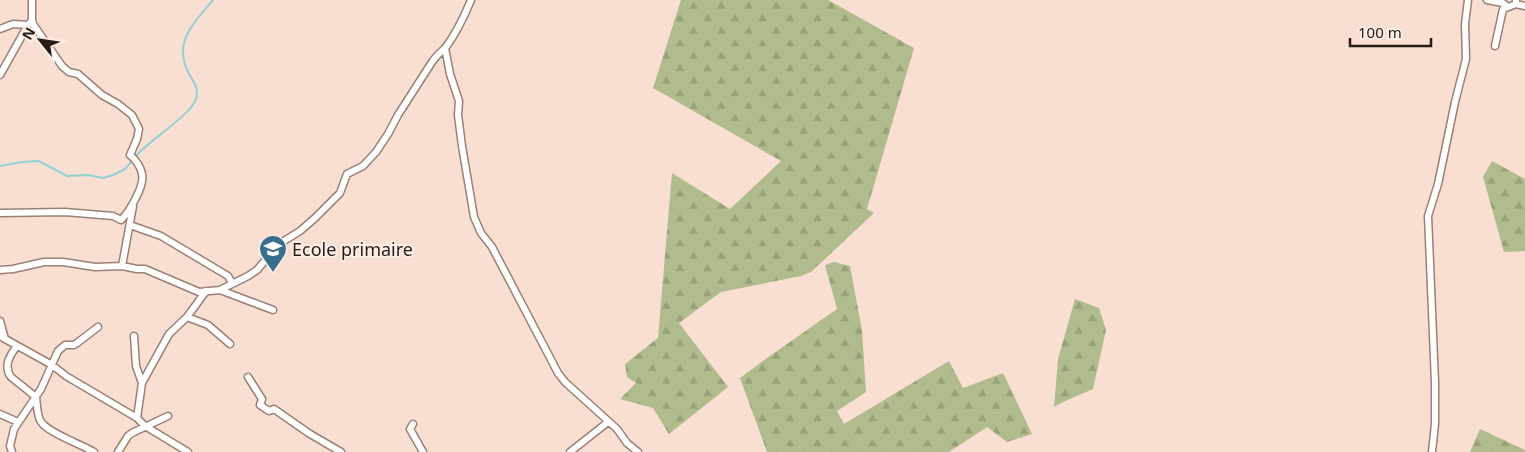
<svg xmlns="http://www.w3.org/2000/svg" width="1525" height="452" viewBox="0 0 1525 452" font-family="'Noto Sans',sans-serif">
  <style>
    .forest { fill: url(#forest-firs) }
    .lines { fill: none; stroke-linecap: round; stroke-linejoin: round }
    .stream { stroke: #91d1d7; stroke-width: 2 }
    .minor-casing { stroke: #9a8176; stroke-width: 9 }
    .minor { stroke: #fff; stroke-width: 6 }
    .labels { text-anchor: middle; dominant-baseline: central; stroke-width: 4; stroke-linejoin: round; paint-order: stroke }
    .poi-label { font-size: 18px; fill: #251b17; stroke: #feeee6; text-anchor: start }
  </style>
  <defs>
    <pattern id="forest-firs" width="22" height="20" patternUnits="userSpaceOnUse" patternTransform="scale(1.25)"><rect width="22" height="20" fill="#b1bc8e"/><path d="M5 1l3.5 6h-7zM16 11l3.5 6h-7z" fill="#98a17a"/></pattern>
  </defs>
  <rect width="100%" height="100%" fill="#f9ded2"/>
  <path class="forest" d="M681 0H828L914 48 867 209 874 213 811 272 801 276 721 292 679 323 728 387 669 434 653 408 620 399 636 383 627 377 625 364 658 338 672 173 730 209 781 161 653 88Z
    M1492 161 1525 179V251L1504 252 1483 177Z
    M834 262 850 266 862 330 866 392 837 411 844 424 949 361 963 388 1003 373 1032 434 1007 442 987 427 949 452H767L740 378 767 358 837 309 825 265Z
    M1075 299 1099 308 1106 330 1093 389 1063 402 1054 407 1058 359Z
    M1480 429 1525 450V452H1470Z"/>
  <g class="lines">
    <path class="stream" d="M135 157C148 141 191 115 196 99 199 88 194 83 189 74 172 42 194 23 213 0
      M0 166 22 162 39 161 67 176 88 175 103 178 113 175 125 169 132 161"/>
    <defs>
      <path id="minor" d="M1487 0 1503 3 1508 7
        M1516 0V4L1525 6
        M0 29 13 24 28 25
        M1495 46 1503 9 1516 4
        M445 48 450 74 459 101 458 115 462 146 474 217 481 233 492 247 558 373 565 382 617 429 627 443 638 452
        M0 75 28 25 32 20V0
        M0 213 65 212 113 216 121 220C129 212 145 186 142 174 141 167 135 159 130 155L137 139 139 129 132 115 118 104 102 95 78 74 69 72 62 66 33 24 32 20
        M130 225 161 236 228 276 232 283
        M122 266 133 206
        M0 270 13 269 44 262H63L95 267 122 266 137 269H145L199 292 220 290 248 276 257 270 279 244 300 231 315 218 340 193 347 174 363 166 376 152 388 134 398 115 432 62C436 56 441 52 446 47 457 32 464 17 471 0
        M220 290 273 310
        M187 317 208 325 230 344
        M0 321 5 339
        M0 336 52 365 66 376 137 418 145 426 188 452
        M134 336 136 366 142 383 137 418
        M17 346C10 355 3 366 11 377L36 397C37 404 37 414 40 420 45 432 81 444 94 452
        M248 377 262 399 260 405 269 411 274 409 310 434 341 452
        M142 383 169 334 187 317 206 291
        M0 414 18 422
        M413 424 410 429 423 452
        M12 452 10 446 14 429 41 389 58 351 65 345H74L77 343 98 327
        M118 452 128 436 132 433 168 416
        M570 452 608 422
        M1432 452 1435 424V382L1428 216 1438 184 1455 102 1466 59 1465 24 1468 0"/>
    </defs>
    <use href="#minor" class="minor-casing"/>
    <use href="#minor" class="minor"/>
  </g>
  <defs>
    <symbol id="school-pin" viewBox="-11 -11 22 30"><path d="M0 17L-7.5 6A9.5 9.5 0 1 1 7.5 6Z" fill="#386f8a" stroke="#feeee6"/><path d="M0-5L7-2L0 1L-7-2ZM-4 1L0 2.5L4 1V4Q0 6-4 4Z" fill="#fff"/></symbol>
  </defs>
  <g fill-rule="evenodd">
    <use href="#school-pin" x="257" y="233" width="32" height="43"/>
  </g>
  <g class="labels">
    <g class="poi-label">
      <text x="292" y="249">Ecole primaire</text>
    </g>
  </g>
  <g transform="translate(40 40) rotate(300)" stroke="#feeee6" stroke-width="4" paint-order="stroke">
  <path d="M0-4L9 19L0 12L-9 19Z" fill="#251b17"/>
  <text y="-8" font-size="14" font-weight="bold" text-anchor="middle" fill="#251b17">N</text>
  </g>
  <path d="M1350 38v8h81v-8" fill="none" stroke="#251b17" stroke-width="2.5"/>
  <text x="1358" y="38" font-size="15" fill="#251b17" stroke="#feeee6" stroke-width="4" paint-order="stroke">100 m</text>
</svg>
